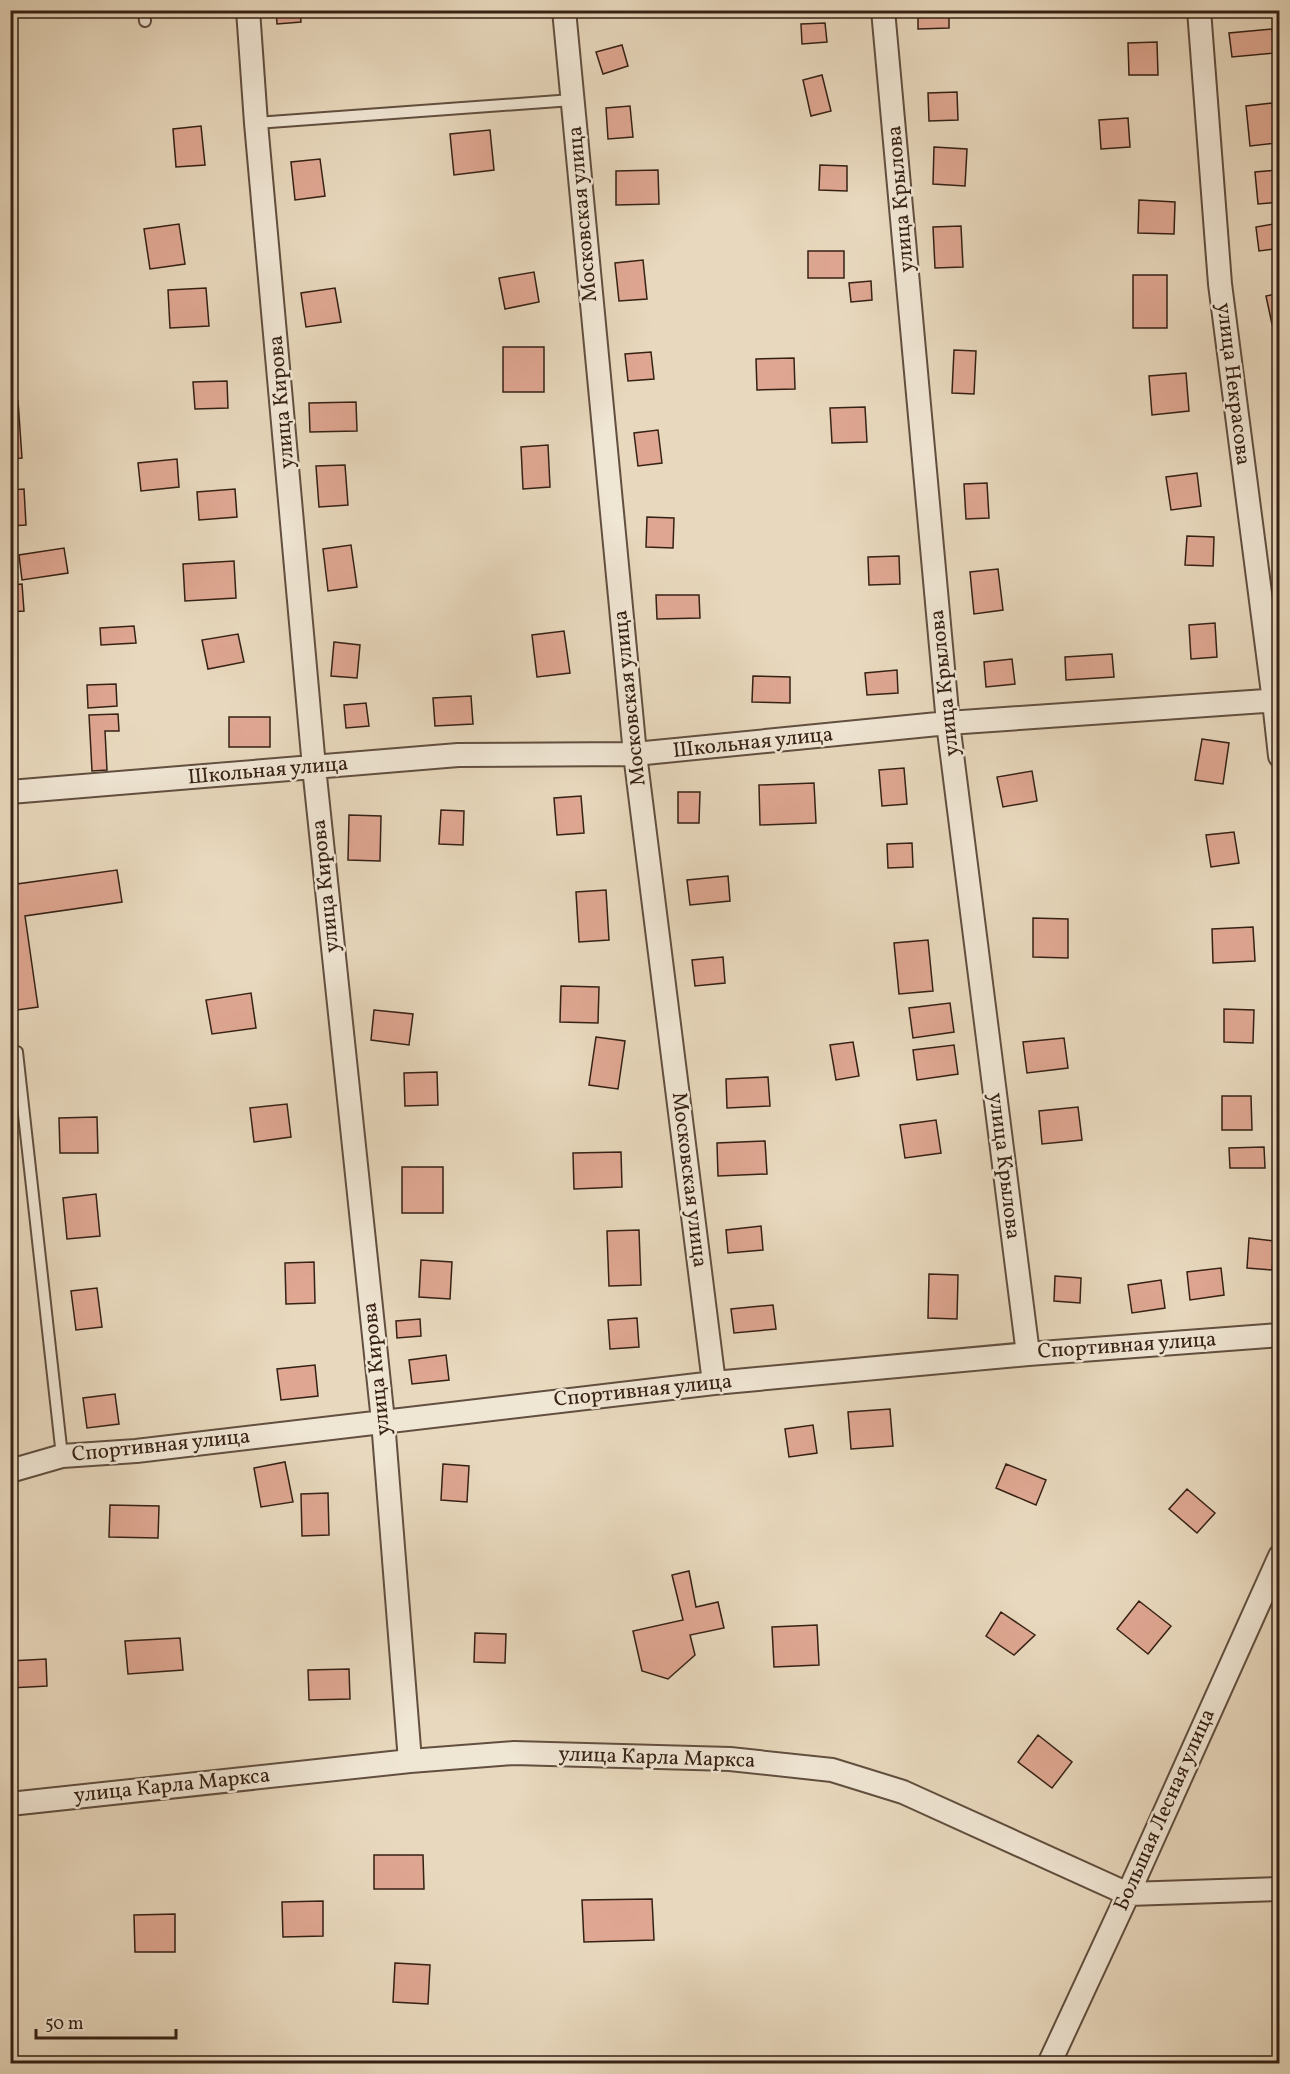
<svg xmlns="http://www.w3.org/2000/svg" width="1290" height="2074" viewBox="0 0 1290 2074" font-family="Vollkorn,serif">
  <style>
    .building { fill: #dfa792; stroke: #362115; stroke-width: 1.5 }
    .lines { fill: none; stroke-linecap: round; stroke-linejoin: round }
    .service-casing { stroke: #624f3f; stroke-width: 14 }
    .minor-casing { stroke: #624f3f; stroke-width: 26 }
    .service { stroke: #f0e6d4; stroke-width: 10 }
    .minor { stroke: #f0e6d4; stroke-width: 22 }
    .labels { text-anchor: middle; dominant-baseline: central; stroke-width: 5; stroke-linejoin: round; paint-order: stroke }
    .street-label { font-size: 21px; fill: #362115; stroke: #f0e6d4 }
  </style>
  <rect width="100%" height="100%" fill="#e8d8bd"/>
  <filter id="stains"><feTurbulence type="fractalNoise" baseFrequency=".00333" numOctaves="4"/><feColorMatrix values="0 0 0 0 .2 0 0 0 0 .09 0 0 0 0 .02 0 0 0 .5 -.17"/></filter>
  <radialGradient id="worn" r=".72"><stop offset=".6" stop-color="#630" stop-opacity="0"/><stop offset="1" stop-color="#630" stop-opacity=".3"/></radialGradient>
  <path class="building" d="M276 10H300L301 22 277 24Z
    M469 10H505V14L470 15Z
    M595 10H630L629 14Z
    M918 10H949V28L918 29Z
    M825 23 827 42 802 44 801 24Z
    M1272 29 1275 53 1232 57 1229 33Z
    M1157 42 1158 75H1129L1128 43Z
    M622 45 628 66 603 74 596 52Z
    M822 75 831 111 811 116 803 80Z
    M957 92 958 120 929 121 928 93Z
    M1272 103 1277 143 1250 146 1246 106Z
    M630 106 633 137 608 139 606 108Z
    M1128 118 1130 147 1101 149 1099 120Z
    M201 126 205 165 176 167 173 129Z
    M490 130 494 170 454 175 450 134Z
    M934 147 967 149 965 186 933 184Z
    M320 159 325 196 295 200 291 162Z
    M820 165 847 166V191L819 190Z
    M658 170 659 204 616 205V171Z
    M1277 170 1280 202 1258 204 1255 172Z
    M1139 200 1175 202 1174 234 1138 233Z
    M1280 223V248L1259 251 1256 227Z
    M179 224 185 264 150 269 144 229Z
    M961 226 963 267 935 268 933 227Z
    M808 251H844V278H808Z
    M643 260 647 299 619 301 615 263Z
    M534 272 539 302 505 309 499 278Z
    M1133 275H1167V328H1133Z
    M871 281 872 300 851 302 849 283Z
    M206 288 209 326 170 328 168 290Z
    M335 288 341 322 306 327 301 293Z
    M1280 293V322L1272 324 1266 296Z
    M503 347H544V392H503Z
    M954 350 976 351 974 394 952 393Z
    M651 352 654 379 628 381 625 354Z
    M794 358 795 389 757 390 756 359Z
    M1186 373 1189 411 1152 415 1149 376Z
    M227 381 228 408 195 409 193 382Z
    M10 401H18L22 458 10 459Z
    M356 402 357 431 310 432 309 403Z
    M865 407 867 442 832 443 830 408Z
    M658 430 662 463 638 466 634 433Z
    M548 445 550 487 523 489 521 447Z
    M177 459 179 487 141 491 138 463Z
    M345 465 348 505 319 507 316 466Z
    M1197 473 1201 506 1171 510 1166 477Z
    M987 483 989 518 966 519 964 484Z
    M24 489 26 525 10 526V490Z
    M235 489 237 517 199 520 197 492Z
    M647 517 674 518 673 548 646 547Z
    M1187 536 1214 537 1213 566 1185 565Z
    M351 545 357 587 328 591 323 549Z
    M64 548 68 573 22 580 19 555Z
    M899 556 900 584 869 585 868 557Z
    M234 561 236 598 185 601 183 564Z
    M998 569 1003 610 974 614 970 572Z
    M22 584 24 611 10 612V585Z
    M656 595H699L700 618 657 619Z
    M1215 623 1217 657 1191 659 1189 625Z
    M134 626 136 643 101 645 100 628Z
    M564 631 570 673 537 677 532 635Z
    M238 634 244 662 208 669 202 640Z
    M334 642 360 645 357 678 331 676Z
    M1112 654 1114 677 1066 680 1065 657Z
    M1012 659 1015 684 986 687 984 662Z
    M897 670 898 693 867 695 865 673Z
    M753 676 790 677V703L752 702Z
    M116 684 117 706 88 708 87 685Z
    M471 696 473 724 435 726 433 698Z
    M366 703 369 726 346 728 344 705Z
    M118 714 119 731H105L107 770 92 771 89 715Z
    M229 717H270V747H229Z
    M1202 739 1229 743 1223 784 1195 780Z
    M904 768 907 804 882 806 879 770Z
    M1032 771 1037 801 1003 807 997 777Z
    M814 783 816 823 760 825 759 785Z
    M678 792H700L699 823H678Z
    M581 796 584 833 557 835 554 798Z
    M441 810 464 811 463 845 439 844Z
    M349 815 381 816 380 861 348 860Z
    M1234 832 1239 863 1211 867 1206 835Z
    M912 843 913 867 888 868 887 844Z
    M117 870 122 902 25 916 38 1007 10 1011V885Z
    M728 876 730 901 690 905 687 880Z
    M606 890 609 940 579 942 576 892Z
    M1033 918 1068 919V958L1033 957Z
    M1253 927 1255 961 1213 963 1212 929Z
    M928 940 933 991 899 994 894 943Z
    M723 957 725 983 695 986 692 960Z
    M561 986 599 987 598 1023 560 1022Z
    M251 993 256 1028 212 1034 206 1000Z
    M950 1003 954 1032 913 1038 909 1008Z
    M1224 1009 1254 1010 1253 1043 1224 1042Z
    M374 1010 413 1014 409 1045 371 1040Z
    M596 1037 625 1041 618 1089 589 1085Z
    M1064 1038 1068 1068 1027 1073 1023 1042Z
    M853 1042 859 1076 836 1080 830 1045Z
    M954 1045 958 1074 917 1080 913 1050Z
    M437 1072 438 1105 405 1106 404 1073Z
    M768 1077 770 1106 727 1108 726 1079Z
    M1222 1096H1251L1252 1130H1222Z
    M287 1104 291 1137 254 1142 250 1108Z
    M1078 1107 1082 1140 1042 1144 1039 1111Z
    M97 1117 98 1153H60L59 1118Z
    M936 1120 941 1153 905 1158 900 1125Z
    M765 1141 767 1174 718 1176 717 1143Z
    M1264 1147 1265 1168H1230L1229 1148Z
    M621 1152 622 1187 574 1189 573 1153Z
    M402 1167H443V1213H402Z
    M96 1194 100 1236 67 1239 63 1198Z
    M761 1226 763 1250 728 1253 726 1230Z
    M639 1230 641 1285 609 1286 607 1231Z
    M1249 1238 1275 1241 1272 1270 1247 1268Z
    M421 1260 452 1262 450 1299 419 1297Z
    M314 1262 315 1303 286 1304 285 1263Z
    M1221 1268 1224 1295 1190 1300 1187 1272Z
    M929 1274 958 1275 957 1319 928 1318Z
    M1055 1276 1081 1278 1080 1303 1054 1301Z
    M1161 1280 1165 1308 1132 1313 1128 1285Z
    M97 1288 102 1327 76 1330 71 1291Z
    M773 1305 776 1329 734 1333 731 1309Z
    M637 1318 639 1347 610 1349 608 1320Z
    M420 1319 421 1336 397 1338 396 1321Z
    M446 1355 449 1380 412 1384 409 1360Z
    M315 1365 318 1396 281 1400 277 1369Z
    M115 1394 119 1424 87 1428 83 1398Z
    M890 1409 893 1446 851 1449 848 1412Z
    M813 1425 817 1453 789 1457 785 1429Z
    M285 1462 293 1502 261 1507 254 1468Z
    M443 1464 469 1466 467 1502 441 1500Z
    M1006 1464 1046 1480 1036 1505 996 1488Z
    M1187 1489 1215 1513 1197 1533 1169 1509Z
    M328 1493 329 1535 302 1536 301 1494Z
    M110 1505 159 1506 158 1538 109 1537Z
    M689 1571 696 1607 718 1602 724 1628 690 1635 695 1655 668 1679 642 1671 633 1631 683 1620 672 1575Z
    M1139 1601 1171 1626 1148 1654 1117 1629Z
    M1001 1612 1035 1635 1014 1655 986 1636Z
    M817 1625 819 1665 774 1667 772 1627Z
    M475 1633 506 1634 505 1663 474 1662Z
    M180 1638 183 1670 128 1674 125 1641Z
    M46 1659 47 1686 10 1688V1661Z
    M349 1669 350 1699 309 1700 308 1670Z
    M1038 1735 1072 1762 1052 1788 1018 1762Z
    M374 1855H423L424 1889H374Z
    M652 1899 654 1940 584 1942 582 1900Z
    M323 1901V1936L283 1937 282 1902Z
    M175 1914V1952H135L134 1915Z
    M395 1963 430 1965 428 2004 393 2002Z"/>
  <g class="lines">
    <defs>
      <path id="service" d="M144 10 145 21
        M256 123 572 100
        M17 1052 62 1456"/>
      <path id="minor" d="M248 10 256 123 314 767 383 1421 410 1761
        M564 10 635 754 714 1383
        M883 10 948 723 1028 1354
        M1199 10 1220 284 1274 701 1280 756
        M10 792 458 755 635 754 948 723 1280 700
        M10 1471 62 1456 136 1451 714 1383 1028 1354 1280 1335
        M10 1804 410 1761 514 1753 730 1759 832 1770 903 1792 1128 1894 1280 1889
        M1049 2064 1128 1894 1280 1556"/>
    </defs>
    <use href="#service" class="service-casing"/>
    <use href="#minor" class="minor-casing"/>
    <use href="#service" class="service"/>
    <use href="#minor" class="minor"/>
  </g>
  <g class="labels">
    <g class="street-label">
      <text transform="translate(901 199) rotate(-95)">улица Крылова</text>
      <text transform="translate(583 214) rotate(-95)">Московская улица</text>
      <text transform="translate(1233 384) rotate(83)">улица Некрасова</text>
      <text transform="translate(282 402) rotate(-95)">улица Кирова</text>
      <text transform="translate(945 683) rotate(-96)">улица Крылова</text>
      <text transform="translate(630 698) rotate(-96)">Московская улица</text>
      <text transform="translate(753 743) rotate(-6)">Школьная улица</text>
      <text transform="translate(268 771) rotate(-5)">Школьная улица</text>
      <text transform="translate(326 886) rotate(-96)">улица Кирова</text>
      <text transform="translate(1004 1166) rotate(83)">улица Крылова</text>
      <text transform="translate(689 1180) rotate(83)">Московская улица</text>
      <text transform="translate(1127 1346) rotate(-4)">Спортивная улица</text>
      <text transform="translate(377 1369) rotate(-96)">улица Кирова</text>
      <text transform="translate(643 1391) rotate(-6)">Спортивная улица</text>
      <text transform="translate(161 1446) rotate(-6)">Спортивная улица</text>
      <text transform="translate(657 1758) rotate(2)">улица Карла Маркса</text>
      <text transform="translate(172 1786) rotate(-6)">улица Карла Маркса</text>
      <text transform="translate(1165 1810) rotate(-66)">Большая Лесная улица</text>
    </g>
  </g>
  <rect width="1290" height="2074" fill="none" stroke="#e8d8bd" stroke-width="36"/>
  <rect x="12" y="12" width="1266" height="2050" fill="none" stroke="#362115" stroke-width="3"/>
  <rect x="18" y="18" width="1254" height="2038" fill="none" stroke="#362115" stroke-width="1.5"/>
  <path d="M36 2029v9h140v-9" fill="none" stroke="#362115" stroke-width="3"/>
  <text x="45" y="2029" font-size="18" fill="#362115" stroke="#f0e6d4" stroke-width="4.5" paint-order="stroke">50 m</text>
  <rect width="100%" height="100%" filter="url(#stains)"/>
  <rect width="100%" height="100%" fill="url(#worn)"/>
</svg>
